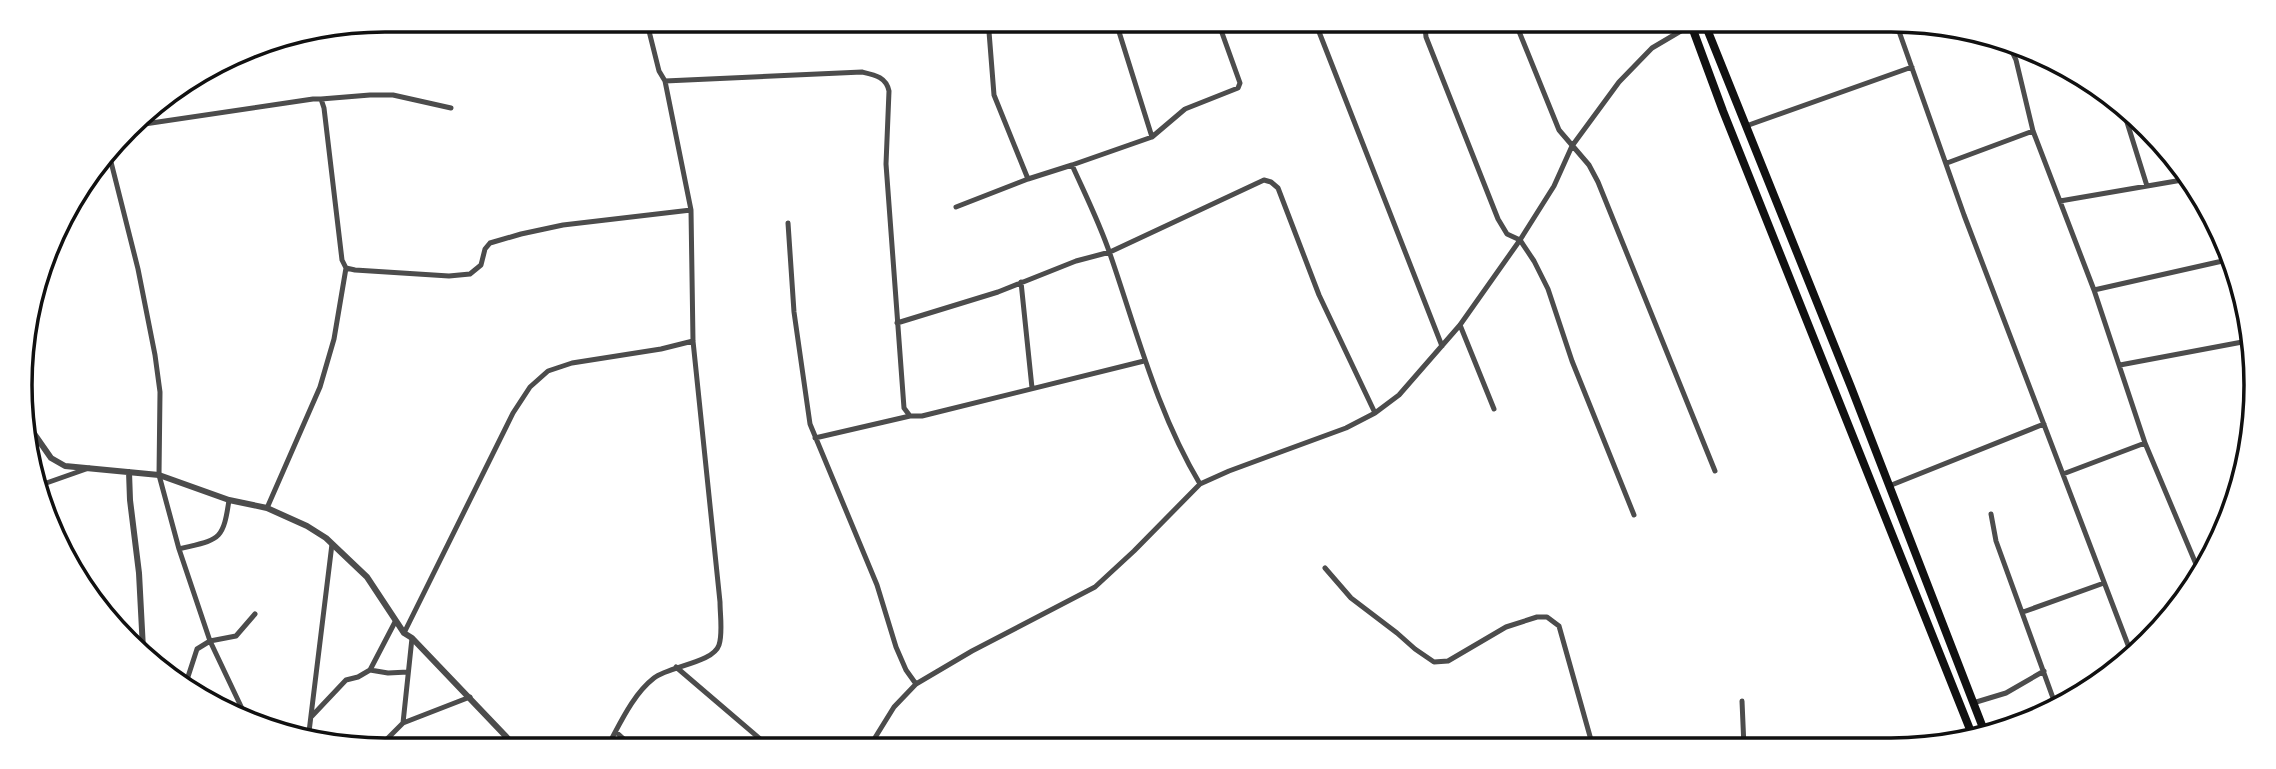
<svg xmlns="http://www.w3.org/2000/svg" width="2276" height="769" viewBox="0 0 2276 769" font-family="'Fira Sans Condensed',sans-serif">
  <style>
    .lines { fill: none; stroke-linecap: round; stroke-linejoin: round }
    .minor { stroke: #4c4c4c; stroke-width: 5 }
    .tertiary { stroke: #4c4c4c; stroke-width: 6 }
    .trunk { stroke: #111; stroke-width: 8 }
    .rim { fill: none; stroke: #111; stroke-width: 3.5 }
  </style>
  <rect width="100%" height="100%" fill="#fff"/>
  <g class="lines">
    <path class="minor" d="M988 19 994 95 1028 179 1072 165C1085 194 1100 224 1110 254 1137 332 1157 412 1200 484
      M1115 19 1152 137
      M1314 19 1442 346
      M1410 19 1425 27
      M1442 19 1425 27 1426 37 1498 219 1507 234 1520 240 1534 261 1548 289 1572 361 1634 515
      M1514 19 1559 130 1589 165 1598 182 1715 471
      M1895 20 1964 215 2133 658
      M2008 43 2016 60 2033 131 2094 290 2145 443 2201 576
      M665 81 862 72C875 75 886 77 889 91L886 164 904 408 910 416H922L1144 361
      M321 99 370 95H393L451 108
      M2121 103 2147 186
      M131 126 313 99H321L324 108 342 260 346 268 334 339 320 387 267 508
      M1746 126 1912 67
      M109 154 138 269 155 355 160 392 159 475 179 549 210 641 246 717
      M1947 163 2033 131
      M1072 165 1152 137 1185 109 1238 88 1240 83 1217 19
      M2060 201 2188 179
      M956 207 1028 179
      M788 223 794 312 810 424 877 585 896 647 906 670 916 684
      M346 268 355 270 449 276 470 274 481 265 485 249 490 243 521 234 563 225 691 210
      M1021 282 1032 388
      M2094 290 2227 260
      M897 323 998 292 1076 261 1110 252 1264 180 1271 182 1278 188 1319 295 1375 413
      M1460 325 1494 409
      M2251 341 2253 352
      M2120 365 2253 340
      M815 438 910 416
      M2063 474 2145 443
      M1889 486 2044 424
      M35 487 89 468
      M1991 514 1996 541 2057 709
      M179 549C219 539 223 542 229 500
      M1325 568 1351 598 1397 633 1415 649 1434 662 1448 661 1506 627 1537 617H1547L1559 626 1593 747
      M2023 612 2104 583
      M404 633 513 413 530 387 548 371 572 363 661 349 693 341
      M676 667 772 749
      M370 670 388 673 408 672
      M184 689 197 649 210 641 236 636 255 614
      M1742 701 1744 747
      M1973 703 2006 693 2044 671
      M312 716 346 680 358 677 370 670 395 622
      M403 723 412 638
      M616 732 635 749
      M387 739 397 750
      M308 740 332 544
      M374 748 387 739 403 723 470 697
      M606 749C619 726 632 695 654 678 670 666 713 663 719 645 723 633 720 615 720 602L693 341 691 210 665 81 659 71 646 19
      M868 749 894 707 916 684 972 651 1095 587 1134 551 1200 484 1229 471 1346 428 1375 413 1399 395 1460 325 1520 240 1554 186 1572 146 1619 82 1652 48 1691 25"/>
    <path class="tertiary" d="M28 425 51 458 65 466 159 475 229 500 267 508 307 526 326 538 367 577 404 633 412 638 518 749
      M129 472 130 500 139 573 143 649"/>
    <path class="trunk" d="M1689 19 1723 111 1973 737
      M1703 19 1851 387 1985 733"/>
  </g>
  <path d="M0 0H2276V769H0ZM385 32H1891A353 353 0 0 1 2244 385V385A353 353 0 0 1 1891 738H385A353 353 0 0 1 32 385V385A353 353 0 0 1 385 32Z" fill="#fff" fill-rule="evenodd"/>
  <path class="rim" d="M385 32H1891A353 353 0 0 1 2244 385V385A353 353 0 0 1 1891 738H385A353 353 0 0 1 32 385V385A353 353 0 0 1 385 32Z"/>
</svg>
